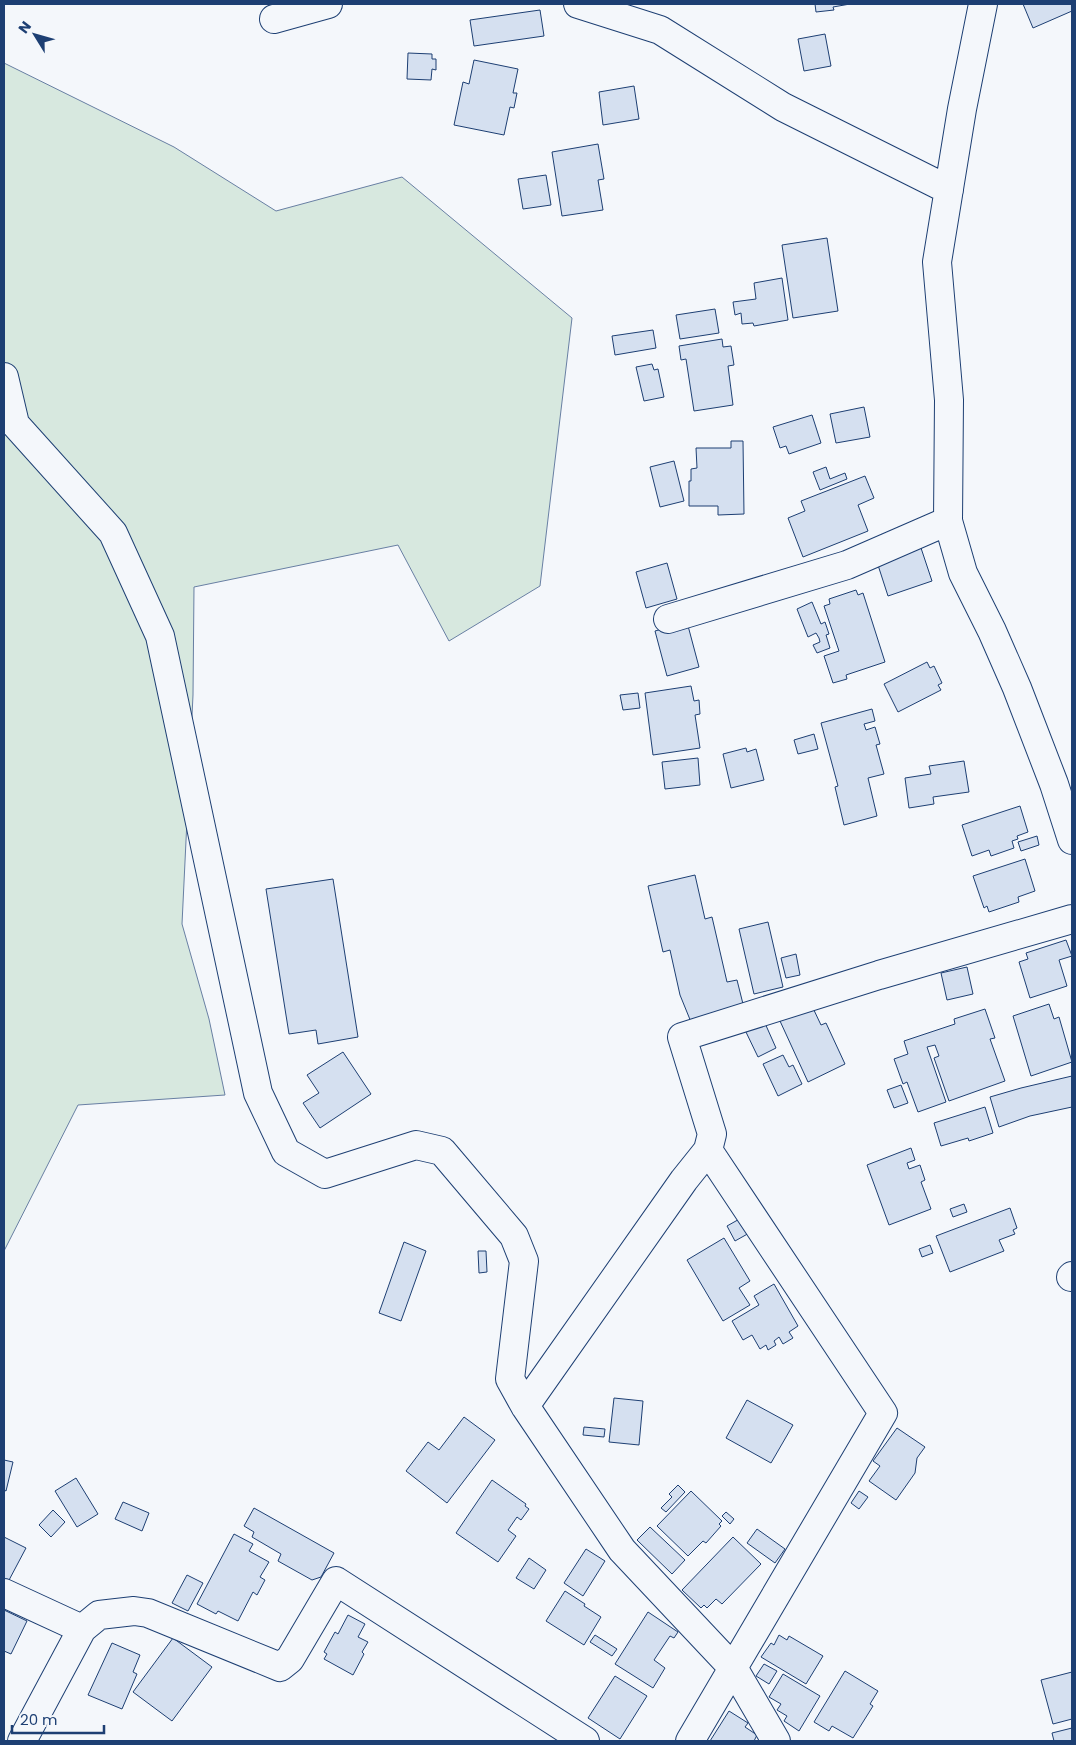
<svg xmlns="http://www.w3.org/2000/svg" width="1076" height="1745" viewBox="0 0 1076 1745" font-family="Poppins,sans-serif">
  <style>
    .green { fill: #d7e8df; stroke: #687fa3 }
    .building { fill: #d5e0f0; stroke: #1d3f73 }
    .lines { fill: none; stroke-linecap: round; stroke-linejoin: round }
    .minor-casing { stroke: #1d3f73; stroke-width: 30 }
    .minor { stroke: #f4f7fb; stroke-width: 28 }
  </style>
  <rect width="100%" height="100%" fill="#f4f7fb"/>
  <path class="green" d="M4 63 174 147 276 211 402 177 572 318 540 586 449 641 398 545 194 587 193 695 182 924 209 1019 225 1095 78 1105 4 1251Z"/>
  <path class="building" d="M815 4H850L833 7 834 10 816 12Z
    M1023 4H1072V11L1033 28Z
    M540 10 544 36 474 46 470 20Z
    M825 34 831 66 804 71 798 39Z
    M408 53 432 54V59H436V70L432 69 431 80 407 79Z
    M474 60 518 69 513 93H517L514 108 510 107 504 135 454 125 463 82 469 84Z
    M634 86 639 119 603 125 599 92Z
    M598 144 604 179 598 180 603 210 562 216 552 152Z
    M546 175 551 205 523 209 518 179Z
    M827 238 838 311 793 318 782 245Z
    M782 278 788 320 754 326 753 323 742 324 741 313 735 315 733 302 756 299 754 283Z
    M715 309 719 333 680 339 676 315Z
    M653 330 656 348 615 355 612 336Z
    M722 339 723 347 731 346 734 365 728 366 733 405 694 411 686 359 681 360 679 346Z
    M652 364 654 370 658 369 664 397 644 401 636 367Z
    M864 407 870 437 836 443 830 414Z
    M812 415 821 443 789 454 786 446 780 448 773 427Z
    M731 441H743L744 514 718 515V506H689V481H691V469L697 468 696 448H731Z
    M674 461 684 501 660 507 650 467Z
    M826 467 830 479 845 473 847 479 820 490 813 472Z
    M865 476 874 498 858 505 868 531 803 557 788 518 805 511 801 501Z
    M921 548 932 581 888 596 877 562Z
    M667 563 677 599 646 608 636 572Z
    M856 590 858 595 863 593 885 662 846 675 847 679 833 683 824 656 839 651 824 606 830 604 829 599Z
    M812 602 821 624 825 622 829 634 826 635 830 648 817 653 813 645 820 642 819 638 816 633 808 637 797 609Z
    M687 622 699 667 667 676 655 631Z
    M927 662 930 668 934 666 942 683 938 685 941 690 898 712 884 684Z
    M691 686 694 701 699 700 700 714 695 715 700 748 653 755 645 693Z
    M638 693 640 708 623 710 620 695Z
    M872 709 875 721 864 724 866 730 875 727 880 744 876 745 884 774 868 778 877 816 844 825 835 787 838 786 821 723Z
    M814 734 818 749 798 754 794 740Z
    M746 748 747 752 756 749 764 780 731 788 723 754Z
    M698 758 700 785 665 789 662 762Z
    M964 761 969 792 933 797 934 804 909 808 905 778 931 774 929 766Z
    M1020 806 1028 832 1017 836 1018 839 1012 841 1014 848 991 856 989 850 972 856 962 825Z
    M1037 836 1039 845 1021 851 1018 842Z
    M1025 859 1035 891 1018 897 1019 902 989 912 987 906 984 908 973 876Z
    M695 875 705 919 712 917 727 982 737 980 743 1004 691 1022 680 995 670 950 663 952 648 886Z
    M333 879 358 1037 318 1044 316 1030 289 1034 266 889Z
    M768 922 783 987 754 994 739 929Z
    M1066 940 1072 956 1059 960 1067 986 1030 998 1019 962 1028 959 1026 953Z
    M796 954 800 975 786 978 781 958Z
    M967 967 973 994 947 1000 941 973Z
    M1049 1004 1054 1019 1059 1017 1072 1062 1031 1076 1013 1016Z
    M812 1006 821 1025 826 1023 845 1064 808 1082 780 1021Z
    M985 1009 995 1038 990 1039 1005 1081 949 1101 934 1058 939 1056 935 1045 927 1047 946 1102 918 1112 907 1082 903 1084 894 1059 908 1054 904 1041 955 1024 954 1019Z
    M764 1021 776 1048 758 1057 745 1030Z
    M343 1052 371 1094 320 1128 303 1103 319 1093 307 1075Z
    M783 1055 789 1067 793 1065 802 1084 778 1096 763 1064Z
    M1072 1076V1107L1030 1116 999 1127 990 1097 1021 1088Z
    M901 1085 908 1103 894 1108 887 1090Z
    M985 1107 993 1133 969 1141 968 1138 941 1146 934 1123Z
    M911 1148 915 1160 907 1163 909 1169 920 1165 925 1180 921 1182 931 1209 889 1225 867 1165Z
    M964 1204 967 1212 953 1217 950 1209Z
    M1010 1208 1017 1228 1013 1230 1015 1234 999 1240 1004 1251 950 1272 936 1236Z
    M743 1217 751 1232 735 1241 727 1226Z
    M724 1238 750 1281 739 1288 750 1305 723 1321 687 1260Z
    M404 1242 426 1251 401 1321 379 1313Z
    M930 1245 933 1253 922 1257 919 1249Z
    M478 1251H486L487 1272 479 1273Z
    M774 1284 798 1326 789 1332 793 1338 783 1344 779 1337 774 1341 776 1345 768 1350 766 1345 760 1349 752 1335 743 1340 732 1321 759 1305 754 1296Z
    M614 1398 643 1401 639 1445 609 1442Z
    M747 1400 793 1425 771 1463 726 1438Z
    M464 1417 495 1440 447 1503 406 1471 428 1442 439 1450Z
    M584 1427 605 1429 604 1437 583 1435Z
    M897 1428 925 1447 917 1458 915 1473 896 1500 869 1481 880 1466 873 1461Z
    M4 1460 13 1462 6 1491 4 1490Z
    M76 1478 98 1514 77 1527 55 1491Z
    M492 1480 526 1504 525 1506 529 1509 521 1520 517 1517 508 1530 516 1536 498 1562 456 1533Z
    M678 1485 685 1492 666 1512 661 1508 672 1497 669 1494Z
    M691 1491 722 1521 719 1524 721 1526 706 1543 703 1541 688 1556 657 1526Z
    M859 1491 868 1497 859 1509 851 1503Z
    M123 1502 149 1513 142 1531 115 1519Z
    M254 1508 334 1553 321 1577 312 1580 278 1561 281 1554 252 1537 254 1532 244 1526Z
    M53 1510 65 1522 51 1537 39 1525Z
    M726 1512 734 1519 730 1524 722 1516Z
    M650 1527 685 1560 672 1574 637 1540Z
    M757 1529 785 1549 775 1563 747 1543Z
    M234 1534 253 1544 249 1551 269 1562 260 1577 265 1580 257 1595 253 1592 238 1621 218 1611 216 1614 197 1604Z
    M4 1537 26 1548 8 1582 4 1580Z
    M733 1537 761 1564 722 1604 716 1599 707 1608 704 1605 701 1608 682 1590Z
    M586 1549 605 1561 583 1596 564 1583Z
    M529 1558 546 1570 534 1589 516 1578Z
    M187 1575 203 1583 188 1611 172 1603Z
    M565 1591 585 1604 584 1606 601 1617 584 1645 546 1621Z
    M4 1610 27 1621 11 1654 4 1651Z
    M648 1612 678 1632 674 1638 670 1636 654 1660 665 1668 653 1688 615 1664Z
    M348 1615 365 1624 358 1637 368 1642 362 1652 364 1654 353 1675 324 1659 327 1654 324 1652 335 1632 338 1634Z
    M595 1635 617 1649 612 1656 590 1642Z
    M779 1635 787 1640 789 1636 823 1656 806 1684 761 1657 771 1643 774 1645Z
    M173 1638 212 1667 172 1721 133 1692Z
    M112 1643 140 1655 133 1672 137 1674 122 1709 88 1695Z
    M764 1664 777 1671 769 1684 756 1676Z
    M845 1671 878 1691 870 1704 873 1706 853 1738 832 1726 829 1731 814 1722Z
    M1072 1672V1719L1053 1724 1041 1680Z
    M783 1674 820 1696 799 1731 784 1721 787 1716 777 1710 781 1704 769 1697Z
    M615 1676 647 1696 620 1739 588 1718Z
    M729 1711 748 1723 745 1727 757 1735 754 1741H710Z
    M1072 1728V1741H1054L1052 1733Z"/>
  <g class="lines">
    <defs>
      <path id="minor" d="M578 4 660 30 783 107 949 190
        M983 4 962 109 937 262 949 400 948 521 963 573 992 631 1017 688 1054 784 1072 840
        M274 19 328 4
        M4 377 15 424 113 533 160 636 258 1093 286 1152 325 1174 416 1145 442 1151 514 1236 524 1261 510 1379 525 1406 622 1550 734 1669 776 1741
        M668 619 847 565 948 521
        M1071 1277 1072 1276
        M525 1406 684 1180 708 1150 712 1134 682 1037 879 975 1072 919
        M4 1593 82 1629
        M22 1741 82 1629 99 1615 134 1611 148 1613 280 1667 290 1659 336 1581 585 1741
        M690 1741 883 1413 708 1150"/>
    </defs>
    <use href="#minor" class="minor-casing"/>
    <use href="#minor" class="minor"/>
  </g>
  <rect width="1076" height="1745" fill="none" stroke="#1d3f73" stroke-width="10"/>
  <g transform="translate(35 35) rotate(307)" stroke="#f4f7fb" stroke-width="4" paint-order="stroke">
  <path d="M0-4L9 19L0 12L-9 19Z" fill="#1d3f73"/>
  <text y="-8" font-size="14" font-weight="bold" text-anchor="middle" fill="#1d3f73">N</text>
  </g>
  <path d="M12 1725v8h92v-8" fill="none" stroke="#1d3f73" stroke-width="2.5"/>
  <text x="20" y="1725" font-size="15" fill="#1d3f73" stroke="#f4f7fb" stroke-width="4" paint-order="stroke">20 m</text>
</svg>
